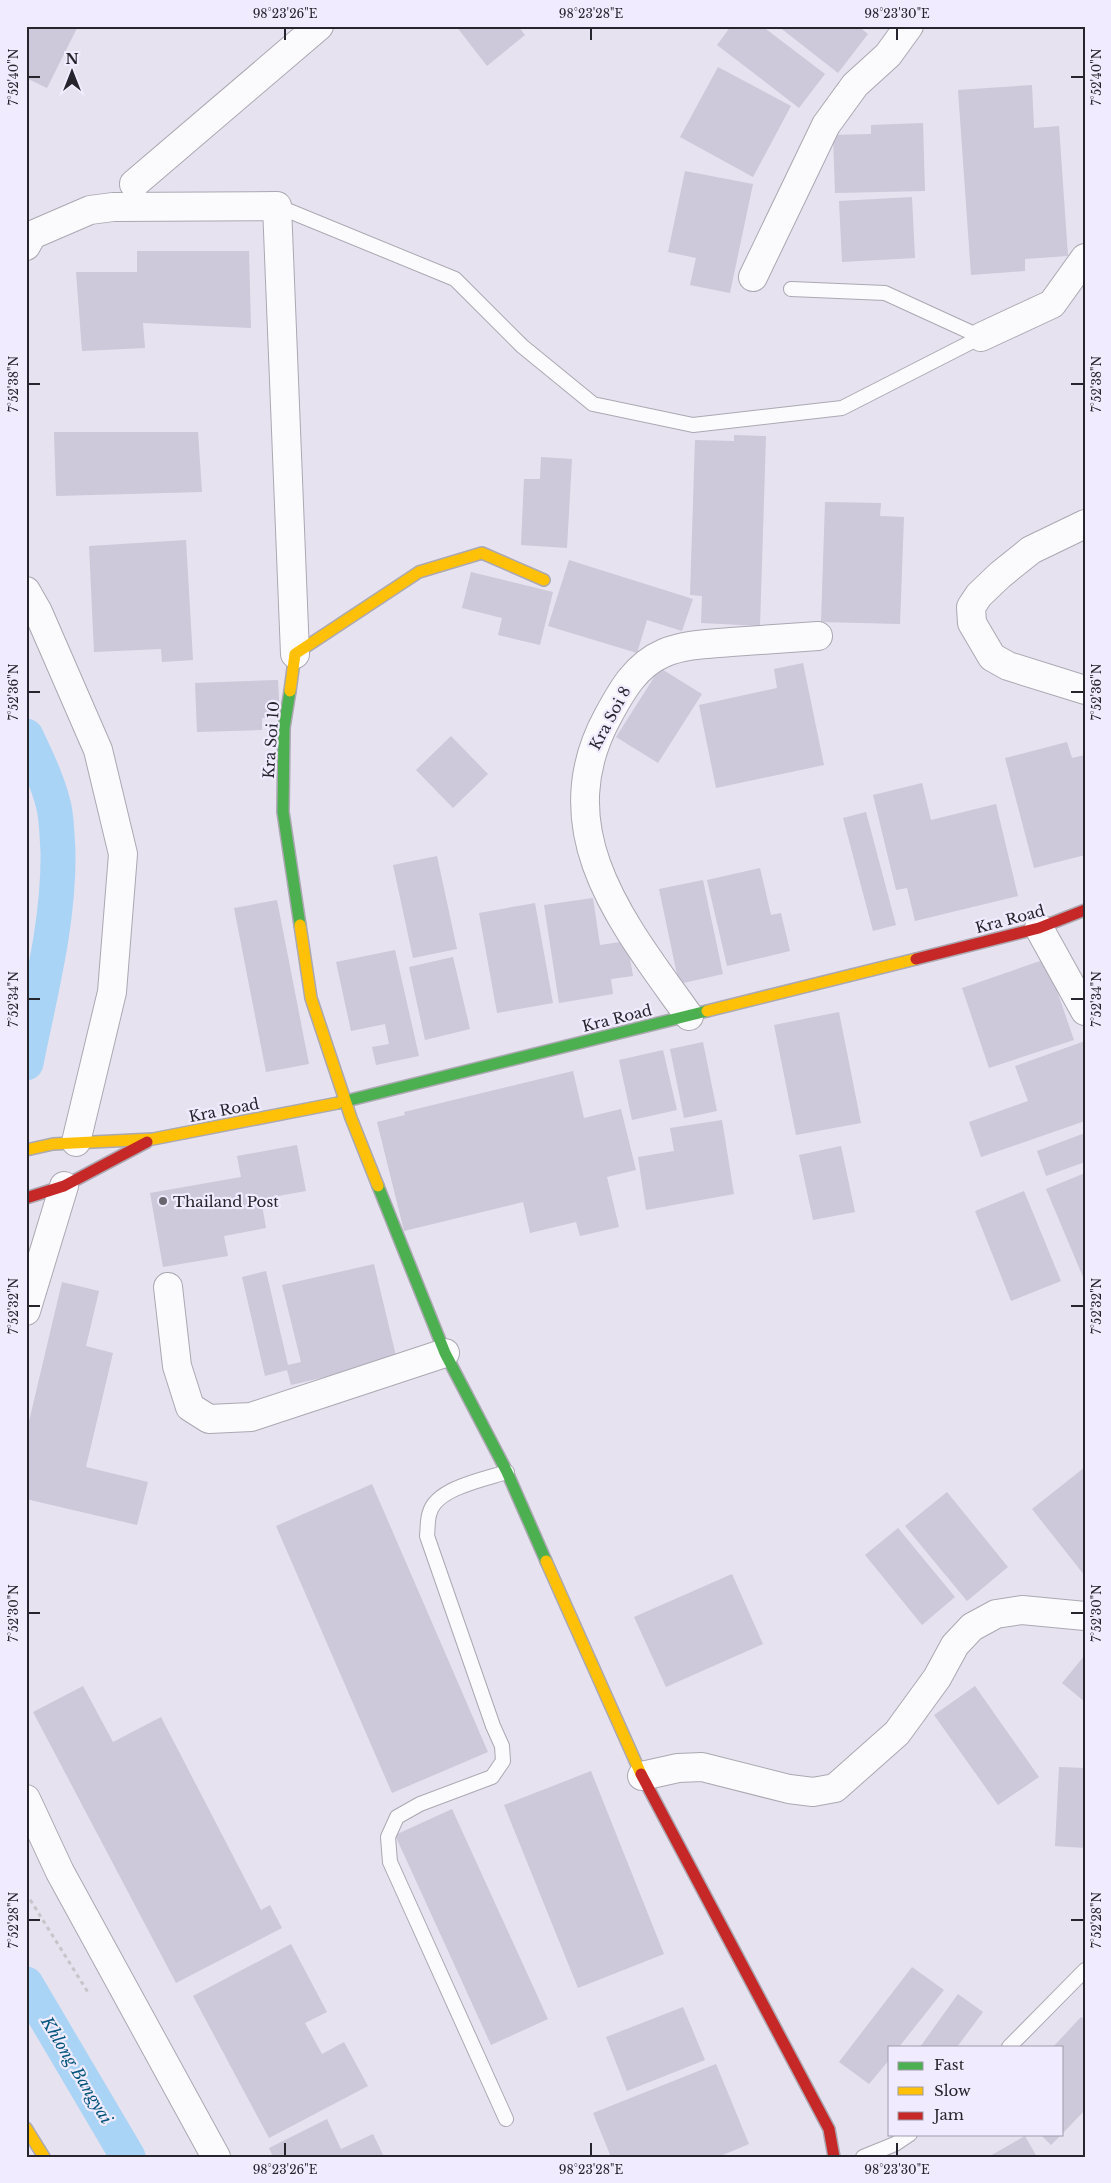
<svg xmlns="http://www.w3.org/2000/svg" width="1111" height="2183" viewBox="0 0 1111 2183" font-family="'Libre Baskerville',serif">
  <style>
    .lines { fill: none; stroke-linecap: round; stroke-linejoin: round }
    .canal { stroke: #aad4f5; stroke-width: 35 }
    .building { fill: #cdc8da }
    .lane-casing { stroke: #aba8b2; stroke-width: 16 }
    .street-casing { stroke: #aba8b2; stroke-width: 30 }
    .fast-casing { stroke: #aba8b2; stroke-width: 14 }
    .slow-casing { stroke: #aba8b2; stroke-width: 14 }
    .jam-casing { stroke: #aba8b2; stroke-width: 14 }
    .path { stroke: #c6c5ca; stroke-width: 3; stroke-dasharray: 4 4; stroke-linecap: butt }
    .lane { stroke: #fbfbfd; stroke-width: 14 }
    .street { stroke: #fbfbfd; stroke-width: 28 }
    .fast { stroke: #4caf50; stroke-width: 11 }
    .slow { stroke: #ffc107; stroke-width: 11 }
    .jam { stroke: #c62828; stroke-width: 11 }
    .ticks { fill: none; stroke: #26242c; stroke-width: 2 }
    .poi-dot { fill: #696670; stroke: #f0ebfe; stroke-width: 2 }
    .labels { text-anchor: middle; dominant-baseline: central; stroke-width: 4.5; stroke-linejoin: round; paint-order: stroke }
    .street-label { font-size: 15px; fill: #26242c; stroke: #f0ebfe }
    .poi-label { font-size: 15px; fill: #26242c; stroke: #f0ebfe; text-anchor: start }
    .water-label { font-size: 16px; font-style: italic; fill: #04557c; stroke: #f0ebfe }
    .neatline { fill: none; stroke: #26242c; stroke-width: 2 }
    .ticks-label { font-size: 12px; text-anchor: middle; fill: #26242c }
  </style>
  <rect width="100%" height="100%" fill="#e6e2ef"/>
  <g class="lines">
    <path class="canal" d="M26 736C37 759 48 782 54 807 57 821 57 837 58 852 59 923 40 993 26 1063
      M26 1984 128 2157"/>
  </g>
  <path class="building" d="M29 26H78L47 88 26 78V32Z
    M456 26H518L525 35 487 66Z
    M731 26H762L825 74 799 108 717 45Z
    M778 26H858L868 34 838 73Z
    M718 67 791 106 753 177 680 137Z
    M1032 85 1034 128 1059 126 1068 256 1025 259V271L971 275 958 90Z
    M923 123 925 191 835 193 833 135 871 134V125Z
    M685 171 753 184 730 293 690 285 696 258 668 252Z
    M912 197 915 258 842 262 839 201Z
    M137 251H249L251 328 143 323 145 348 82 351 76 272H137Z
    M54 432H198L202 492 56 496Z
    M734 435 766 436 760 626 701 623 702 596 690 595 695 440 734 441Z
    M541 457 572 459 567 548 521 545 524 479H540Z
    M825 502 881 503 880 516 904 517 900 624 821 622Z
    M186 540 193 660 162 662 161 649 94 652 89 546Z
    M569 560 693 599 682 631 647 620 637 653 548 626Z
    M471 572 553 592 540 645 498 635 502 618 462 608Z
    M803 663 824 765 716 788 699 705 777 688 774 669Z
    M660 668 702 694 658 763 616 737Z
    M278 680 280 718H262V730L197 732 195 683Z
    M451 736 488 774 453 808 416 770Z
    M1067 742 1072 758 1085 755V855L1034 868 1005 758Z
    M922 783 931 820 996 804 1018 896 915 921 907 888 896 890 873 795Z
    M866 812 896 925 873 931 843 818Z
    M437 856 457 949 413 958 393 865Z
    M760 868 771 915 781 913 790 951 727 966 707 880Z
    M703 880 723 974 679 984 659 889Z
    M593 898 600 945 627 941 633 976 611 979 613 994 559 1003 544 905Z
    M277 900 309 1064 266 1072 234 908Z
    M535 903 553 1003 497 1013 479 913Z
    M395 950 419 1056 376 1065 372 1047 389 1044 385 1024 351 1031 336 962Z
    M453 957 470 1029 425 1040 409 967Z
    M1046 959 1074 1040 989 1068 962 988Z
    M839 1012 861 1123 796 1135 774 1025Z
    M1085 1041V1121L981 1157 969 1122 1028 1101 1015 1066Z
    M703 1042 717 1111 684 1118 670 1049Z
    M663 1050 677 1110 632 1120 619 1060Z
    M573 1071 584 1118 621 1109 636 1170 607 1177 619 1227 580 1236 576 1222 530 1233 523 1202 404 1231 377 1122 405 1115 404 1112Z
    M722 1120 734 1194 646 1210 638 1157 674 1151 670 1128Z
    M1085 1133V1162L1046 1176 1037 1151Z
    M297 1145 306 1191 261 1199 266 1228 224 1236 228 1256 163 1267 150 1193 241 1177 237 1156Z
    M841 1146 855 1212 813 1220 799 1155Z
    M1085 1173V1276L1083 1277 1046 1189Z
    M1024 1191 1061 1281 1011 1301 975 1211Z
    M374 1264 397 1360 291 1385 287 1370 265 1376 242 1277 266 1271 288 1365 301 1362 282 1285Z
    M62 1282 99 1291 86 1346 113 1353 86 1467 148 1482 137 1525 26 1499V1434Z
    M1085 1467V1576L1032 1509Z
    M372 1484 488 1752 392 1793 276 1526Z
    M947 1492 1008 1567 967 1601 905 1526Z
    M898 1528 955 1597 922 1625 865 1555Z
    M732 1574 763 1644 666 1687 634 1617Z
    M1085 1655V1702L1062 1683Z
    M83 1686 113 1742 161 1717 261 1910 270 1905 282 1928 176 1983 33 1712Z
    M975 1686 1039 1777 998 1805 934 1715Z
    M1059 1767 1085 1768V1848L1055 1846Z
    M591 1771 664 1954 578 1988 504 1805Z
    M452 1809 548 2019 491 2045 395 1835Z
    M291 1944 327 2012 305 2023 322 2054 344 2042 368 2086 269 2138 193 1996Z
    M912 1967 944 1990 899 2047H890V2059L869 2084 839 2062Z
    M958 1994 983 2012 957 2047H920Z
    M683 2007 705 2060 627 2091 606 2037Z
    M1081 2017 1085 2020V2110L1062 2134V2047H1053Z
    M716 2064 749 2144 718 2157H611L593 2113Z
    M327 2119 341 2149 373 2134 384 2157H273L269 2148Z
    M1040 2134H1062L1051 2145Z
    M1025 2136 1037 2157H988Z"/>
  <g class="lines">
    <defs>
      <path id="lane" d="M277 206 455 279 522 346 593 404 693 425 842 408 981 337
        M791 289 885 293 981 337
        M1009 2047 1085 1970
        M506 2119 390 1862 388 1837 397 1817 420 1804 492 1777 503 1761 502 1746 493 1726 427 1536C428 1528 427 1519 430 1512 437 1488 485 1479 507 1472
        M863 2157 895 2144 910 2134"/>
      <path id="street" d="M134 184 319 26
        M26 246 32 235 90 210 113 207 277 206 295 654
        M753 277 826 125 855 85 888 55 909 26
        M981 337 1052 304 1085 258
        M1085 524 1031 550 1000 575 979 595 971 607 972 623 992 657 1008 666 1085 690
        M26 591 38 612 98 750 123 854 112 992 76 1142
        M1039 928 1085 1011
        M689 1016C624 925 545 831 608 716 622 690 636 665 664 653 685 644 709 644 731 642 760 640 789 638 818 636
        M168 1287 177 1366 190 1407 209 1419 251 1417 445 1353
        M26 1311 64 1186
        M642 1776 678 1768 702 1767 789 1789 813 1792 835 1788 897 1733 937 1678 955 1645 972 1627 996 1614 1022 1610 1085 1616
        M26 1799 60 1872 216 2157"/>
      <path id="fast" d="M290 691 284 728 283 812 300 925
        M338 1103 707 1011
        M378 1186 445 1353 507 1472 546 1561"/>
      <path id="slow" d="M290 691 295 654 419 572 482 553 544 580
        M300 925 311 998 351 1118 378 1186
        M707 1011 916 959
        M26 1150 53 1144 153 1139 338 1103
        M546 1561 641 1774
        M26 2128 44 2157"/>
      <path id="jam" d="M916 959 1039 928 1085 910
        M26 1198 64 1186 147 1142
        M641 1774 829 2129 834 2157"/>
    </defs>
    <use href="#lane" class="lane-casing"/>
    <use href="#street" class="street-casing"/>
    <use href="#fast" class="fast-casing"/>
    <use href="#slow" class="slow-casing"/>
    <use href="#jam" class="jam-casing"/>
    <path class="path" d="M26 1893 89 1994"/>
    <use href="#lane" class="lane"/>
    <use href="#street" class="street"/>
    <use href="#fast" class="fast"/>
    <use href="#slow" class="slow"/>
    <use href="#jam" class="jam"/>
  </g>
  <path class="ticks" d="M285 28V40M591 28V40M897 28V40M28 77H40M1071 77H1084M28 384H40M1071 384H1084M28 692H40M1071 692H1084M28 999H40M1071 999H1084M28 1306H40M1071 1306H1084M28 1613H40M1071 1613H1084M28 1920H40M1071 1920H1084M285 2143V2156M591 2143V2156M897 2143V2156"/>
  <circle class="poi-dot" cx="163" cy="1201" r="5"/>
  <g class="labels">
    <g class="street-label">
      <text transform="translate(610 718) rotate(-62)">Kra Soi 8</text>
      <text transform="translate(271 740) rotate(-86)">Kra Soi 10</text>
      <text transform="translate(1010 919) rotate(-15)">Kra Road</text>
      <text transform="translate(617 1018) rotate(-14)">Kra Road</text>
      <text transform="translate(224 1110) rotate(-11)">Kra Road</text>
    </g>
    <g class="poi-label">
      <text x="173" y="1201">Thailand Post</text>
    </g>
    <g class="water-label">
      <text transform="translate(77 2070) rotate(59)">Khlong Bangyai</text>
    </g>
  </g>
  <rect width="1111" height="2183" fill="none" stroke="#f0ebfe" stroke-width="55"/>
  <rect x="888" y="2046" width="175" height="90" fill="#f0ebfe" stroke="#9f9baa"/>
  <rect x="898" y="2062" width="25" height="8" fill="#4caf50" stroke="#9f9baa"/>
  <text x="934" y="2070" font-size="15" fill="#26242c">Fast</text>
  <rect x="898" y="2087" width="25" height="8" fill="#ffc107" stroke="#9f9baa"/>
  <text x="934" y="2096" font-size="15" fill="#26242c">Slow</text>
  <rect x="898" y="2112" width="25" height="8" fill="#c62828" stroke="#9f9baa"/>
  <text x="934" y="2120" font-size="15" fill="#26242c">Jam</text>
  <g transform="translate(72 72)" stroke="#f0ebfe" stroke-width="4" paint-order="stroke">
  <path d="M0-4L9 19L0 12L-9 19Z" fill="#26242c"/>
  <text y="-8" font-size="14" font-weight="bold" text-anchor="middle" fill="#26242c">N</text>
  </g>
  <rect x="28" y="28" width="1056" height="2128" class="neatline"/>
  <g class="ticks-label">
    <text x="285" y="18">98°23'26"E</text>
    <text x="591" y="18">98°23'28"E</text>
    <text x="897" y="18">98°23'30"E</text>
    <text transform="translate(14 77) rotate(-90)" y="4">7°52'40"N</text>
    <text transform="translate(1097 77) rotate(-90)" y="4">7°52'40"N</text>
    <text transform="translate(14 384) rotate(-90)" y="4">7°52'38"N</text>
    <text transform="translate(1097 384) rotate(-90)" y="4">7°52'38"N</text>
    <text transform="translate(14 692) rotate(-90)" y="4">7°52'36"N</text>
    <text transform="translate(1097 692) rotate(-90)" y="4">7°52'36"N</text>
    <text transform="translate(14 999) rotate(-90)" y="4">7°52'34"N</text>
    <text transform="translate(1097 999) rotate(-90)" y="4">7°52'34"N</text>
    <text transform="translate(14 1306) rotate(-90)" y="4">7°52'32"N</text>
    <text transform="translate(1097 1306) rotate(-90)" y="4">7°52'32"N</text>
    <text transform="translate(14 1613) rotate(-90)" y="4">7°52'30"N</text>
    <text transform="translate(1097 1613) rotate(-90)" y="4">7°52'30"N</text>
    <text transform="translate(14 1920) rotate(-90)" y="4">7°52'28"N</text>
    <text transform="translate(1097 1920) rotate(-90)" y="4">7°52'28"N</text>
    <text x="285" y="2174">98°23'26"E</text>
    <text x="591" y="2174">98°23'28"E</text>
    <text x="897" y="2174">98°23'30"E</text>
  </g>
</svg>
